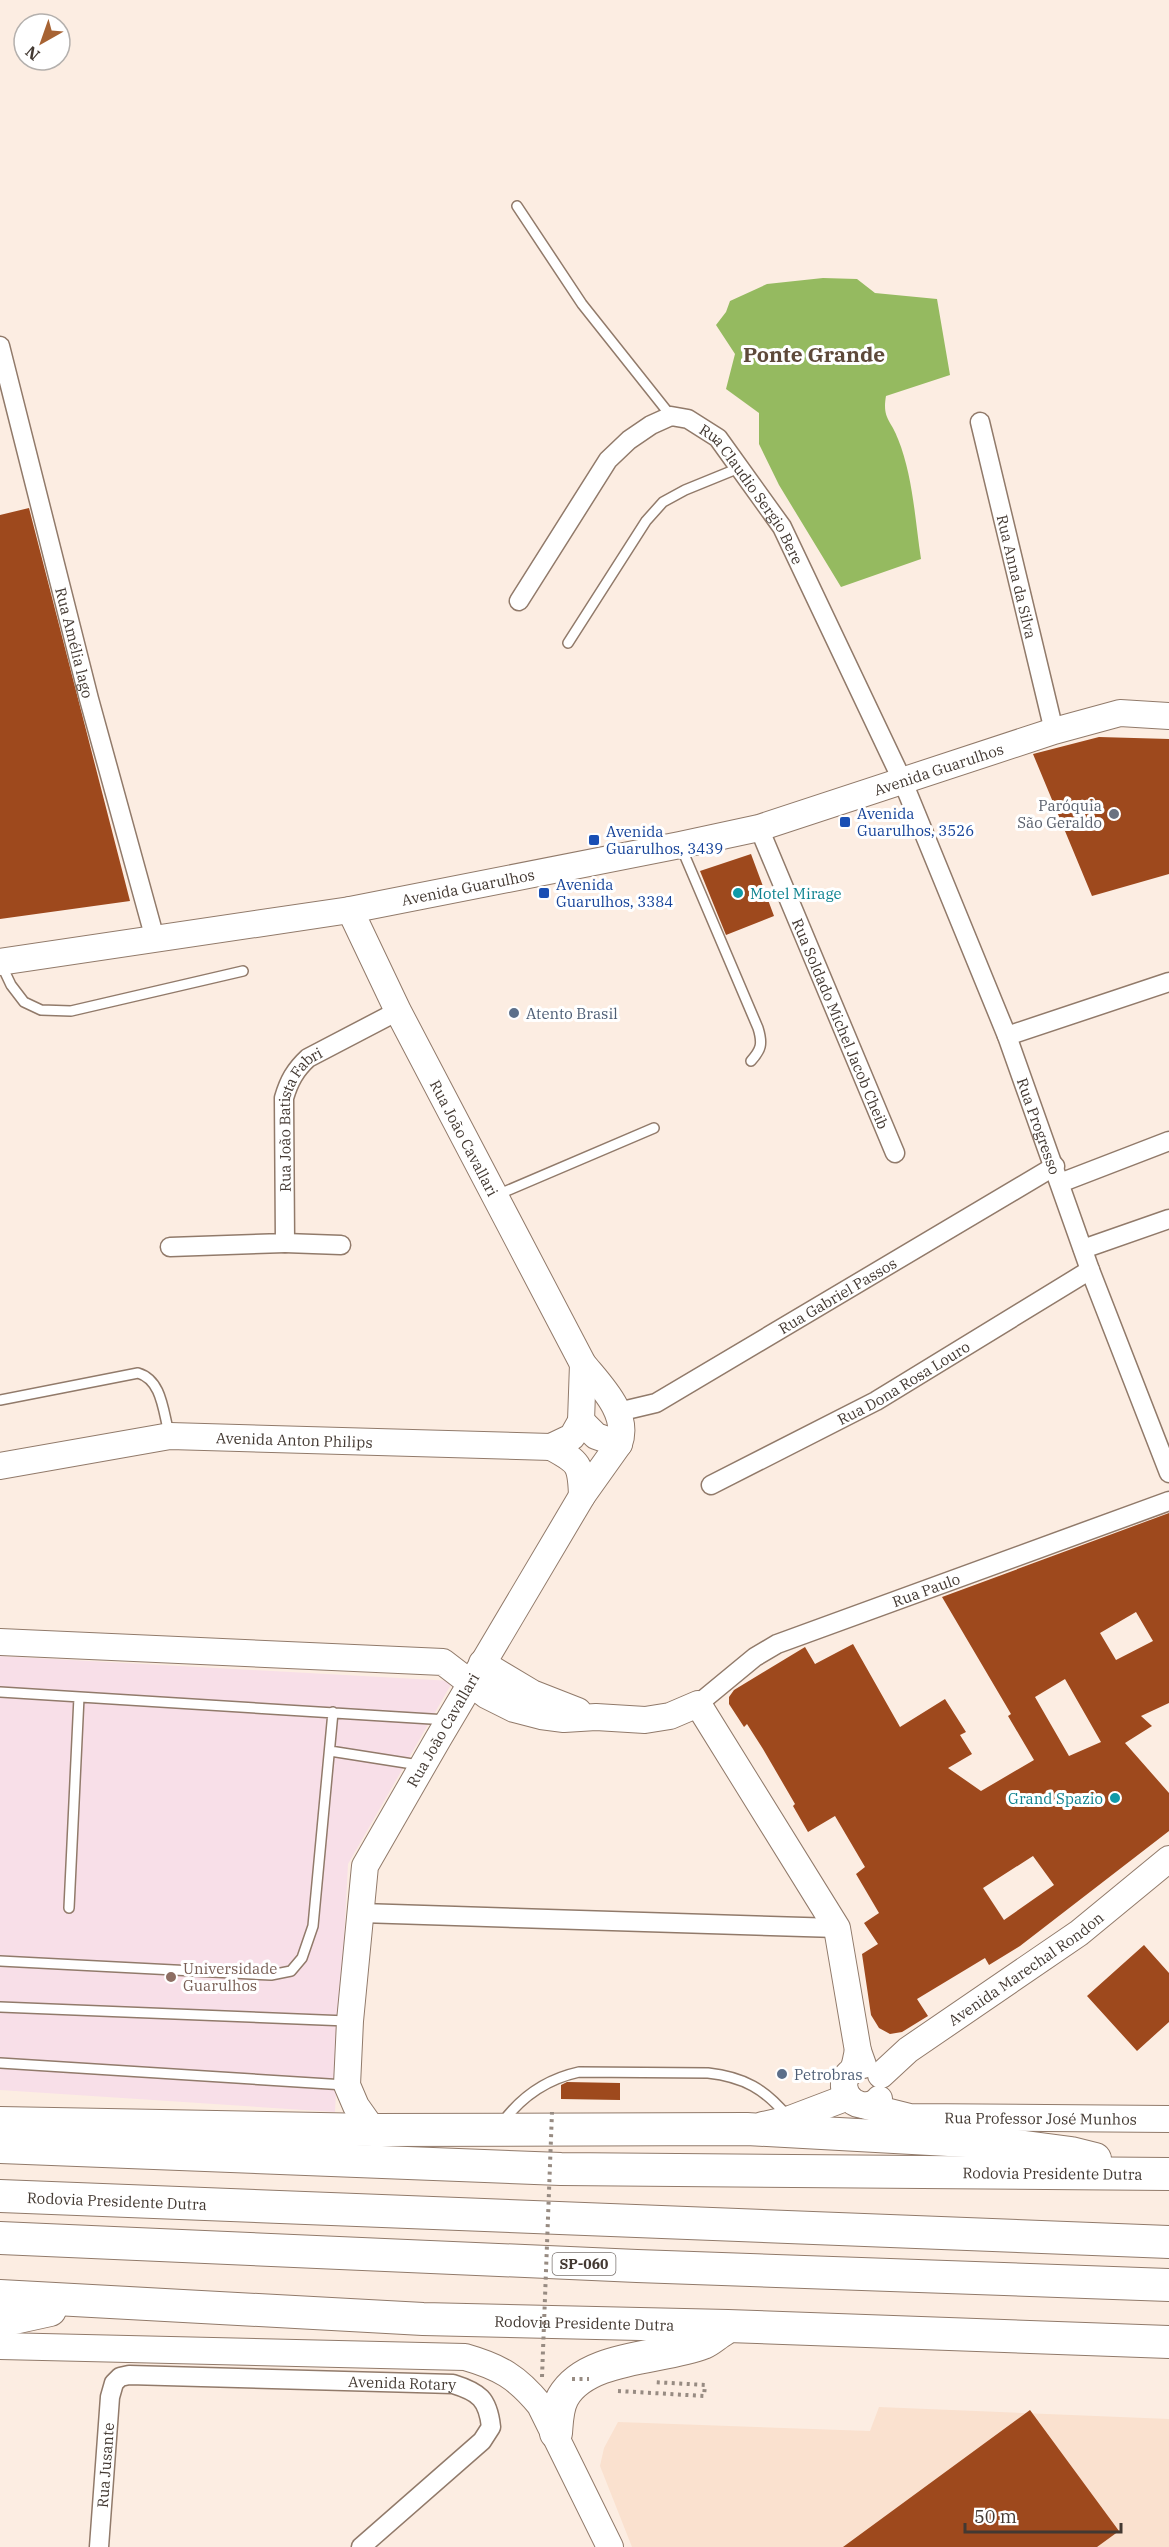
<svg xmlns="http://www.w3.org/2000/svg" width="1169" height="2547" viewBox="0 0 1169 2547" font-family="'IBM Plex Serif',serif">
  <style>
    .built { fill: #fae1cf }
    .education { fill: #f8dfe8 }
    .forest { fill: #95ba60 }
    .building { fill: #9e491d; fill-rule: evenodd }
    .lines { fill: none; stroke-linecap: round; stroke-linejoin: round }
    .lane-casing { stroke: #917a6a; stroke-width: 12 }
    .street-casing { stroke: #917a6a; stroke-width: 21 }
    .secondary-casing { stroke: #917a6a; stroke-width: 28 }
    .highway-casing { stroke: #917a6a; stroke-width: 34 }
    .path { stroke: #978b82; stroke-width: 4; stroke-dasharray: 3 4.5; stroke-linecap: butt }
    .lane { stroke: #fff; stroke-width: 9 }
    .street { stroke: #fff; stroke-width: 18 }
    .secondary { stroke: #fff; stroke-width: 26 }
    .highway { stroke: #fff; stroke-width: 32 }
    .path-bridge { stroke: #978b82; stroke-width: 4; stroke-dasharray: 3 4.5; stroke-linecap: butt }
    .worship-dot { fill: #6b7280; stroke: #fff; stroke-width: 2 }
    .transit-dot { fill: #1a4fb4; stroke: #fff; stroke-width: 2 }
    .culture-dot { fill: #0f9aa8; stroke: #fff; stroke-width: 2 }
    .service-dot { fill: #5c6f8a; stroke: #fff; stroke-width: 2 }
    .education-dot { fill: #8d6e63; stroke: #fff; stroke-width: 2 }
    .labels { text-anchor: middle; dominant-baseline: central; stroke-width: 6; stroke-linejoin: round; paint-order: stroke }
    .shield { fill: #fff; stroke: #7b7470; stroke-width: 1.5 }
    .shield-label { font-size: 14px; font-weight: bold; fill: #433932 }
    .street-label { font-size: 15px; fill: #433932; stroke: #fff }
    .worship-label { font-size: 15px; fill: #5b616d; stroke: #fff; text-anchor: end }
    .transit-label { font-size: 15px; fill: #164399; stroke: #fff; text-anchor: start }
    .culture-label { font-size: 15px; fill: #0d838f; stroke: #fff; text-anchor: start }
    .service-label { font-size: 15px; fill: #4e5e75; stroke: #fff; text-anchor: start }
    .education-label { font-size: 15px; fill: #785e54; stroke: #fff; text-anchor: start }
    .district-label { font-size: 21px; font-weight: bold; fill: #5e493a; stroke: #fff }
  </style>
  <rect width="100%" height="100%" fill="#fcede2"/>
  <path class="built" d="M879 2407 1169 2419V2547H632L600 2466 604 2448 618 2422 870 2431Z"/>
  <path class="education" d="M0 1656 453 1681 348 1864 335 2112 0 2090Z"/>
  <path class="forest" d="M823 278 857 279 875 293 937 299 950 375 886 396C882 419 891 420 898 439 913 476 915 520 921 559L841 587 779 485 759 444V413L726 389 735 354 716 325 726 312 730 301 767 284Z"/>
  <path class="building" d="M29 508 130 901 0 919V515Z
    M1099 737 1169 739V874L1092 896 1033 754Z
    M751 854 774 916 726 935 700 871Z
    M1169 1513V1703L1141 1716 1152 1726 1125 1743 1169 1793V1831L1020 1946 989 1965 985 1958 917 1999 928 2016 902 2032 890 2034 879 2028 871 2015 862 1954 878 1944 864 1923 879 1913 856 1874 865 1867 835 1816 808 1832 793 1806 795 1804 763 1749 747 1724 744 1727 729 1704V1697L734 1690 805 1647 815 1664 853 1644 900 1727 945 1699 966 1732 960 1735 972 1754 948 1768 981 1791 1034 1760 1008 1716 1011 1714 942 1597ZM1136 1612 1153 1641 1116 1660 1100 1633ZM1065 1679 1101 1742 1069 1756 1035 1697ZM1033 1856 1054 1885 1004 1920 983 1888Z
    M1144 1945 1169 1973V2022L1137 2051 1087 1996Z
    M567 2082 620 2083V2100L561 2099V2085Z
    M1030 2410 1119 2531 1097 2547H843Z"/>
  <g class="lines">
    <defs>
      <path id="lane" d="M517 206 582 304 671 416
        M568 643 646 521 663 502 685 490 739 468
        M681 847 758 1028C763 1044 761 1050 751 1061
        M1 964 11 985 24 1002 41 1010 71 1011 243 971
        M497 1195 654 1128
        M0 1400 138 1373C162 1380 163 1411 169 1433
        M0 1692 447 1720
        M330 1751 419 1765
        M69 1908 79 1697
        M0 1961 271 1975 291 1971 302 1958 313 1926 333 1712
        M0 2007 347 2021
        M0 2063 345 2085
        M502 2123C521 2097 547 2079 579 2072L708 2073C744 2077 765 2089 788 2117"/>
      <g id="street">
        <path id="s1" d="M0 346 89 699 155 939"/>
        <path id="s2" d="M980 422 1054 731"/>
        <path id="s3" d="M519 601 608 460 629 440 651 425 671 416 688 419 718 438 782 527 903 782 1007 1036 1090 1270 1169 1473"/>
        <path id="s4" d="M759 828 895 1153"/>
        <path d="M1007 1036 1169 982"/>
        <path d="M1060 1183 1169 1141"/>
        <path d="M285 1243 341 1245"/>
        <path id="s5" d="M170 1247 285 1243 284 1098C289 1081 295 1070 308 1058L398 1011"/>
        <path d="M1083 1249 1169 1219"/>
        <path id="s6" d="M618 1412 656 1403 1055 1166"/>
        <path id="s7" d="M711 1485 876 1401 1090 1270"/>
        <path id="s8" d="M698 1704 755 1657 777 1644 1169 1501"/>
        <path d="M361 1913 837 1928"/>
        <path id="s9" d="M99 2547 110 2397 114 2383 120 2377 129 2375 453 2384C479 2392 488 2399 491 2427L482 2441 361 2547"/>
      </g>
      <g id="secondary">
        <path id="s10" d="M350 910 398 1011 583 1364C601 1386 630 1414 619 1444L582 1496 438 1739 365 1866 350 2021 347 2085 356 2106 373 2130"/>
        <path id="s11" d="M0 962 350 910 680 845 759 828 1054 731 1120 713 1169 716"/>
        <path d="M581 1421 596 1436 619 1444"/>
        <path d="M551 1447C579 1462 581 1464 582 1496"/>
        <path id="s12" d="M0 1466 170 1436 551 1447 572 1437 581 1421 583 1364"/>
        <path d="M0 1642 443 1662 486 1695 514 1709 541 1716 564 1719 596 1717 645 1720 670 1716 698 1704 837 1928 858 2051 863 2065"/>
        <path d="M482 1663 532 1693 578 1711"/>
        <path d="M858 2051C856 2057 856 2064 853 2069 852 2071 847 2075 846 2077 840 2089 849 2103 862 2105 869 2106 875 2104 879 2099"/>
        <path id="s13" d="M881 2075 908 2050 1079 1933 1169 1859"/>
        <path id="s14" d="M866 2106 910 2117 1169 2119"/>
        <path d="M763 2125 790 2119 848 2097"/>
        <path d="M0 2346 465 2357C500 2367 517 2377 540 2405L610 2547"/>
      </g>
      <g id="highway">
        <path d="M0 2123 373 2130 747 2129 985 2142 1071 2153 1095 2159"/>
        <path id="s15" d="M0 2147 561 2169 1169 2174"/>
        <path id="s16" d="M0 2196 1169 2242"/>
        <path d="M0 2238 637 2266 1169 2285"/>
        <path id="s17" d="M0 2296 423 2319 728 2326 1169 2342"/>
        <path d="M0 2321 50 2310"/>
        <path d="M556 2433C557 2421 557 2408 563 2397 587 2355 663 2359 703 2343 710 2340 716 2334 723 2330"/>
      </g>
    </defs>
    <use href="#lane" class="lane-casing"/>
    <use href="#street" class="street-casing"/>
    <use href="#secondary" class="secondary-casing"/>
    <use href="#highway" class="highway-casing"/>
    <path class="path" d="M618 2391 704 2396 705 2385 653 2382"/>
    <use href="#lane" class="lane"/>
    <use href="#street" class="street"/>
    <use href="#secondary" class="secondary"/>
    <use href="#highway" class="highway"/>
    <path class="path-bridge" d="M542 2377 552 2112
      M572 2379H589"/>
  </g>
  <circle class="worship-dot" cx="1114" cy="814" r="6"/>
  <g class="transit-dot">
    <rect x="839" y="816" width="12" height="12" rx="3"/>
    <rect x="588" y="834" width="12" height="12" rx="3"/>
    <rect x="538" y="887" width="12" height="12" rx="3"/>
  </g>
  <g class="culture-dot">
    <circle cx="738" cy="893" r="6"/>
    <circle cx="1115" cy="1798" r="6"/>
  </g>
  <g class="service-dot">
    <circle cx="514" cy="1013" r="6"/>
    <circle cx="782" cy="2074" r="6"/>
  </g>
  <circle class="education-dot" cx="171" cy="1977" r="6"/>
  <g class="labels">
    <rect class="shield" x="552.5" y="2253" width="63" height="22" rx="4.5"/>
    <g class="shield-label">
      <text x="584" y="2264">SP-060</text>
    </g>
    <g class="street-label">
      <text stroke="none"><textPath href="#s3" startOffset="362">Rua Claudio Sergio Bere</textPath></text>
      <text stroke="none"><textPath href="#s2" startOffset="159">Rua Anna da Silva</textPath></text>
      <text stroke="none"><textPath href="#s1" startOffset="306">Rua Amélia lago</textPath></text>
      <text stroke="none"><textPath href="#s11" startOffset="960">Avenida Guarulhos</textPath></text>
      <text stroke="none"><textPath href="#s11" startOffset="474">Avenida Guarulhos</textPath></text>
      <text stroke="none"><textPath href="#s4" startOffset="212">Rua Soldado Michel Jacob Cheib</textPath></text>
      <text stroke="none"><textPath href="#s5" startOffset="244">Rua João Batista Fabri</textPath></text>
      <text stroke="none"><textPath href="#s3" startOffset="1059">Rua Progresso</textPath></text>
      <text stroke="none"><textPath href="#s10" startOffset="255">Rua João Cavallari</textPath></text>
      <text stroke="none"><textPath href="#s6" startOffset="250">Rua Gabriel Passos</textPath></text>
      <text stroke="none"><textPath href="#s7" startOffset="218">Rua Dona Rosa Louro</textPath></text>
      <text stroke="none"><textPath href="#s12" startOffset="297">Avenida Anton Philips</textPath></text>
      <text stroke="none"><textPath href="#s8" startOffset="258">Rua Paulo</textPath></text>
      <text transform="translate(443 1730) rotate(-60)">Rua João Cavallari</text>
      <text stroke="none"><textPath href="#s13" startOffset="180">Avenida Marechal Rondon</textPath></text>
      <text stroke="none"><textPath href="#s14" startOffset="176">Rua Professor José Munhos</textPath></text>
      <text stroke="none"><textPath href="#s15" startOffset="1053">Rodovia Presidente Dutra</textPath></text>
      <text stroke="none"><textPath href="#s16" startOffset="117">Rodovia Presidente Dutra</textPath></text>
      <text stroke="none"><textPath href="#s17" startOffset="585">Rodovia Presidente Dutra</textPath></text>
      <text stroke="none"><textPath href="#s9" startOffset="456">Avenida Rotary</textPath></text>
      <text stroke="none"><textPath href="#s9" startOffset="82">Rua Jusante</textPath></text>
    </g>
    <g class="worship-label">
      <text x="1102" y="805">Paróquia<tspan x="1102" dy="17">São Geraldo</tspan></text>
    </g>
    <g class="transit-label">
      <text x="857" y="813">Avenida<tspan x="857" dy="17">Guarulhos, 3526</tspan></text>
      <text x="606" y="831">Avenida<tspan x="606" dy="17">Guarulhos, 3439</tspan></text>
      <text x="556" y="884">Avenida<tspan x="556" dy="17">Guarulhos, 3384</tspan></text>
    </g>
    <g class="culture-label">
      <text x="750" y="893">Motel Mirage</text>
      <text x="1103" y="1798" text-anchor="end">Grand Spazio</text>
    </g>
    <g class="service-label">
      <text x="526" y="1013">Atento Brasil</text>
      <text x="794" y="2074">Petrobras</text>
    </g>
    <g class="education-label">
      <text x="183" y="1968">Universidade<tspan x="183" dy="17">Guarulhos</tspan></text>
    </g>
    <g class="district-label">
      <text x="814" y="354">Ponte Grande</text>
    </g>
  </g>
  <g transform="translate(42 42) rotate(220)"><circle r="28" fill="#ffffff" stroke="#b4b0ad" stroke-width="1.5"/>
  <path d="M0-4.5L10 22L0 15L-10 22Z" fill="#a76333"/>
  <text y="-9" font-size="16" font-weight="bold" text-anchor="middle" fill="#433932">N</text>
  </g>
  <path d="M965 2523v9h156v-9" fill="none" stroke="#433932" stroke-width="3"/>
  <text x="974" y="2523" font-size="18" fill="#433932" stroke="#ffffff" stroke-width="4.5" paint-order="stroke">50 m</text>
</svg>
